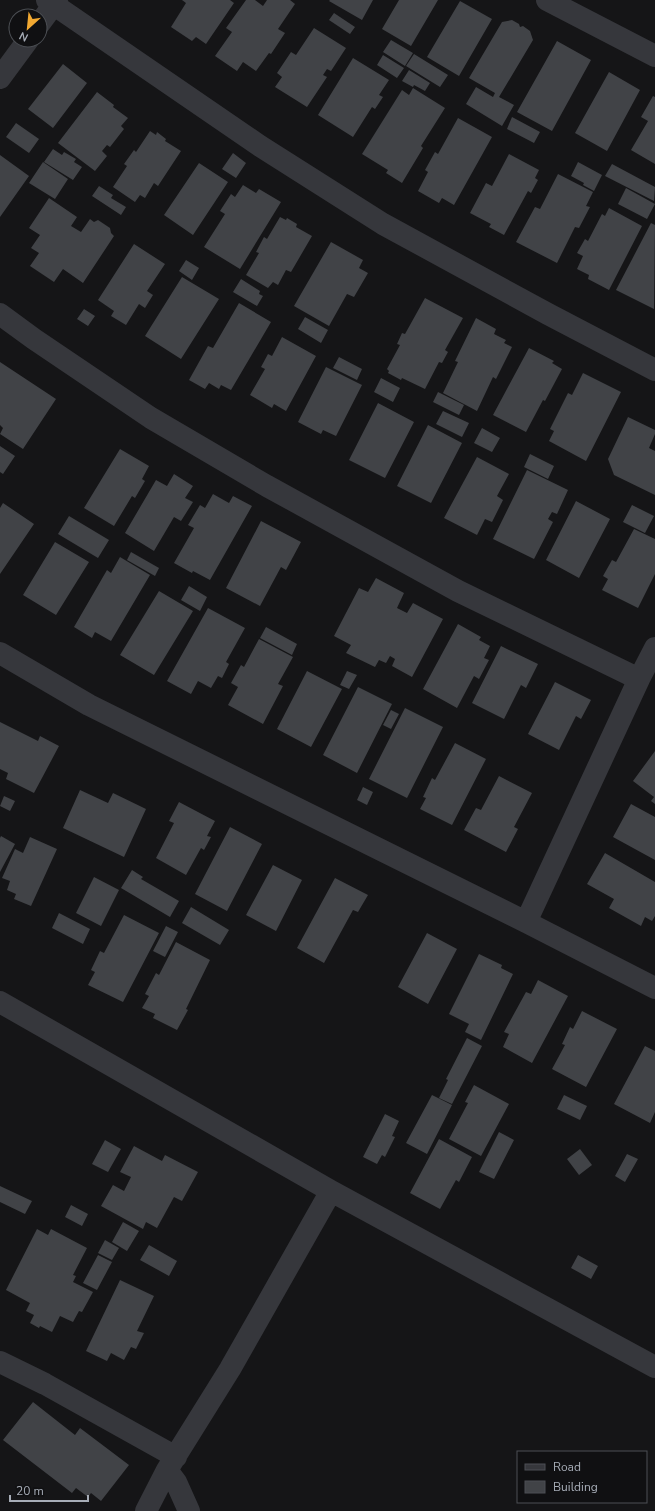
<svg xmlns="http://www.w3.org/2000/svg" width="655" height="1511" viewBox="0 0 655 1511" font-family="'Nunito Sans',sans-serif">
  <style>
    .building { fill: #414347 }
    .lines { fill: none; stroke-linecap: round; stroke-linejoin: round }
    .street { stroke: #36373c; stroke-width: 22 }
  </style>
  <rect width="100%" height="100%" fill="#151517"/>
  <path class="building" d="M182 0H230L234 3 206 44 196 37 192 41 171 27 186 3Z
    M246 0H255L263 6 267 0H290L295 4 278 29 285 33 271 54 269 53 256 71 243 62 237 71 215 56 232 32 226 28Z
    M330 0H373L362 20 329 1Z
    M399 0H438L411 46 382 29Z
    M460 1 492 19 459 76 427 57Z
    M334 13 355 27 350 34 329 20Z
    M512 20 519 24 520 27 523 26 530 31 533 40 499 97 514 105 502 126 466 104 476 87 493 97 495 93 469 78 502 22Z
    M314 28 346 48 331 71 327 69 323 75 327 77 307 107 275 87 282 77 277 73 291 52 296 55Z
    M391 40 413 53 405 66 383 52Z
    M557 41 591 60 552 131 517 112Z
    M414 54 448 75 440 87 406 66Z
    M383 55 404 68 397 78 377 65Z
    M353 58 389 80 379 95 383 97 375 109 372 107 353 137 318 115Z
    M63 64 87 83 53 128 28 109Z
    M409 70 430 83 425 91 414 85 413 87 402 81Z
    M609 72 640 90 607 151 575 133Z
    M413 88 445 108 421 146 423 148 402 183 386 173 388 170 362 154 402 90 409 95Z
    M97 92 114 105 113 107 128 118 121 126 124 129 110 147 107 145 102 151 107 156 95 171 58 143Z
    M653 96 655 97V164L631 150 648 121 641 117Z
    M512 117 540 132 534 143 507 129Z
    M458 118 492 137 454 205 442 198 439 203 418 191 428 172 425 170 435 152 438 154Z
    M16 123 39 139 29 153 6 137Z
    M150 131 156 135 157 132 166 139 165 141 181 151 158 186 154 183 145 198 140 195 135 202 113 187 127 166 124 164 134 150 136 152Z
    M53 149 62 155 64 152 76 159 74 162 82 167 73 180 44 162Z
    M233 153 246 163 236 178 222 169Z
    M509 154 539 170 535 178 538 180 531 193 528 191 504 235 489 227 491 224 470 213 486 183 492 186Z
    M0 155 29 176 0 217Z
    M43 162 68 179 55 199 29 183Z
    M578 162 602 175 594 191 583 185 584 183 571 176Z
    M199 163 228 182 193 235 164 215Z
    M612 164 655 187 654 201 605 176Z
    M558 174 593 192 586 206 590 207 579 228 575 227 557 263 516 242 535 207 540 209Z
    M243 185 256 193 259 189 281 202 240 269 204 247 225 214 220 211 231 194 235 197Z
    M99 186 113 195 111 198 126 207 121 215 92 196Z
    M626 188 655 204 647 219 618 204Z
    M49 198 77 217 71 226 81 232 90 219 94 222 98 220 110 228 111 233 114 236 83 283 63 269 54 282 30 266 39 253 31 248 40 235 29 228Z
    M609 208 642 226 609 290 588 279 589 275 577 269 583 256 577 253 585 239 588 241 602 214 605 216Z
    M280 217 286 220 287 218 297 224 296 227 312 236 291 272 286 270 278 285 273 282 268 288 246 275 259 253 256 252 264 237 267 239Z
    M651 223 655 225 654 309 616 290Z
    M331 242 363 260 359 268 368 273 354 297 347 294 329 326 294 306Z
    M134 244 165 264 147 291 153 295 145 308 139 304 126 325 111 316 114 311 98 300Z
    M186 260 199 268 192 280 179 271Z
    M182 277 219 299 181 359 145 336Z
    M241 279 260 291 259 294 263 296 257 306 233 292Z
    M425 298 463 318 445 350 448 352 442 363 439 362 425 389 402 378 401 380 388 373 389 371 387 369 400 345 397 344 402 333 405 334Z
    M239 303 271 322 231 390 221 385 219 389 209 383 205 389 189 380 208 346 213 348Z
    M84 309 95 316 88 326 77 319Z
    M305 317 328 330 321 343 298 329Z
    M476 318 496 329 494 334 506 340 504 343 512 347 496 379 493 377 477 411 443 393 458 362 455 361Z
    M282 337 316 356 286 411 274 404 272 408 250 395 265 369 261 367 268 354 272 356Z
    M529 348 554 361 552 363 562 369 545 401 543 400 526 432 493 415Z
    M339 357 362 369 357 380 333 368Z
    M0 362 56 399 23 449 0 434 3 428 0 425Z
    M326 367 362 385 336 436 323 430 321 434 298 422Z
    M583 373 621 392 586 461 549 441 554 431 550 429 568 393 572 395Z
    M381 378 400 388 393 402 374 392Z
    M438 392 464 405 459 415 433 402Z
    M378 403 414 422 385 478 349 460Z
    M443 411 469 423 462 437 436 424Z
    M628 417 655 430V434L649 448 655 451V495L614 475 608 459Z
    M428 425 462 443 431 503 397 486Z
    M482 428 500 438 492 452 474 443Z
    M0 446 15 456 3 474 0 472Z
    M120 449 149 466 142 479 145 481 135 498 132 496 114 526 84 508Z
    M530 454 554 466 548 479 524 467Z
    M477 457 509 474 497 496 503 500 492 522 485 519 477 535 444 518Z
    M527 470 568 490 557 514 552 512 548 519 553 522 534 559 493 539Z
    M174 474 193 486 185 498 193 502 181 521 174 517 154 551 125 533 156 480 167 486Z
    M213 494 229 503 233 496 252 506 210 580 193 571 192 573 174 563 194 528 188 525 200 505 205 508Z
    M576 501 610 519 579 578 546 560Z
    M3 503 34 524 0 574V508Z
    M632 505 654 516 645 533 623 522Z
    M69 516 109 540 98 558 58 534Z
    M261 521 301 542 286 570 281 567 260 606 226 588Z
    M634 529 655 539V574L638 608 602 590 608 579 603 576 612 560 616 562Z
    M55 542 89 562 56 615 23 595Z
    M131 552 159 568 155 576 127 560Z
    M120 557 150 575 111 641 95 632 92 638 74 627 107 570 111 573Z
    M376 578 404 593 397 608 407 613 413 603 443 619 412 677 392 666 395 659 390 656 386 663 379 660 375 667 346 653 351 645 334 636 359 588 368 592Z
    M189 586 207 597 200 611 181 600Z
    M159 591 193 611 154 675 120 655Z
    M208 608 245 628 226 662 229 664 222 678 218 676 211 688 198 681 191 694 167 681Z
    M458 624 481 637 479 640 490 646 484 658 489 660 479 679 474 676 457 708 423 689Z
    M266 627 297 644 292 655 260 638Z
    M259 639 293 657 278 684 283 686 263 724 228 705 238 687 231 683 241 665 244 667Z
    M501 646 538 664 526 688 521 685 504 719 472 703Z
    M307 671 342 689 311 747 277 729Z
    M347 671 357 675 349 689 340 685Z
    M555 682 591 700 581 719 576 716 559 750 528 734Z
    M358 687 392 704 357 773 323 755Z
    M405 708 443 727 407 798 369 779Z
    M391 710 399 714 391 729 383 725Z
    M0 722 38 741 40 736 59 746 34 793 6 779 8 773 0 769Z
    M455 743 486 759 452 825 420 809 426 798 423 797 432 778 435 780Z
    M655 751V804L651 801 654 797 633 781Z
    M499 776 532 793 514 827 518 829 506 852 464 830 476 808 481 810Z
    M363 787 373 792 367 805 357 800Z
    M80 790 108 803 113 793 146 809 124 857 63 828Z
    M4 796 15 801 10 811 0 806Z
    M179 802 215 821 207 836 211 837 204 850 201 848 186 875 156 858 174 823 169 821Z
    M631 804 655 817V860L613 837Z
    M230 827 262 844 227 911 195 894Z
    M1 836 15 844 0 872V838Z
    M30 837 57 849 31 906 14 899 16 894 7 890 10 881 2 878 15 849 23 853Z
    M605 853 655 882V916L652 921 645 917 641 926 609 908 614 899 587 884Z
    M273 865 302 880 276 931 246 915Z
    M132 870 143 877 141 879 179 901 170 917 121 888Z
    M94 877 119 890 101 926 76 913Z
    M335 878 368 895 358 912 353 910 324 963 297 948Z
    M191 907 229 930 220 945 182 923Z
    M59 913 90 929 83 944 52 928Z
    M124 915 159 933 123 1002 88 985 95 972 91 970 100 951 104 953Z
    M166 926 178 932 165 957 153 951Z
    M427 933 457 949 428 1004 398 987Z
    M176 942 210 960 186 1009 188 1010 177 1030 153 1018 155 1014 142 1008 149 996 145 994 156 973 159 975Z
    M479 954 502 965 501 968 513 974 481 1040 465 1032 469 1024 449 1014Z
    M538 980 568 996 532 1063 503 1047 509 1034 504 1032 526 992 531 994Z
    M582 1011 617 1029 586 1087 552 1069 565 1045 562 1044 570 1027 573 1029Z
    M467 1038 482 1046 452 1104 439 1098 448 1080 446 1079Z
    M645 1046 655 1051V1112L650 1123 614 1104Z
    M474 1085 509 1104 481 1156 449 1139 468 1103 465 1102Z
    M432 1095 452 1105 427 1154 406 1143Z
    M564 1095 587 1106 580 1120 557 1109Z
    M385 1114 399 1121 392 1136 395 1137 385 1157 382 1155 377 1164 363 1157Z
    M499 1132 514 1140 494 1179 479 1172Z
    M439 1139 472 1157 459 1182 456 1180 440 1209 410 1193Z
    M105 1140 121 1149 108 1172 92 1164Z
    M134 1146 162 1161 165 1155 198 1172 182 1201 174 1197 157 1228 146 1222 143 1229 101 1206 113 1185 124 1191 131 1177 120 1172Z
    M580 1149 592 1165 579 1175 567 1159Z
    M627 1154 638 1159 625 1182 615 1176Z
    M0 1186 32 1201 25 1214 0 1202Z
    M71 1205 88 1214 82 1226 65 1217Z
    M123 1222 139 1231 127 1251 112 1242Z
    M37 1229 48 1235 51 1229 87 1248 73 1275 76 1276 73 1282 93 1292 82 1312 79 1311 73 1322 60 1316 52 1332 40 1326 39 1328 30 1323 34 1315 26 1311 30 1303 6 1290Z
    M105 1240 119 1248 112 1260 98 1253Z
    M149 1245 177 1261 169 1276 140 1260Z
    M98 1255 112 1262 97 1290 83 1283Z
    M578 1255 598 1266 591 1279 571 1268Z
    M120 1280 154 1296 137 1331 144 1333 136 1349 131 1347 124 1360 111 1353 107 1361 86 1351Z
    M33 1402 75 1435 80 1428 129 1465 101 1501 91 1493 88 1497 76 1488 72 1493 3 1440Z"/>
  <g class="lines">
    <path class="street" d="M47 0 260 146 383 224 548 314 655 370
      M547 0 655 56
      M40 23 57 0
      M0 78 28 40
      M0 314 34 339 151 418 267 486 458 591 639 679
      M0 653 89 705 526 922 655 988
      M526 922 639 679 655 648
      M0 1002 331 1191 655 1367
      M0 1362 45 1384 176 1457
      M167 1470 176 1482 189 1511
      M146 1511 167 1470 230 1369 331 1191"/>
  </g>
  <rect x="517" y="1451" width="130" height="52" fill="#101012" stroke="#4c4f54"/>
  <rect x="525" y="1464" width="20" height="6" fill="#36373c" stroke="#4c4f54"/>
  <text x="553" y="1471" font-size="12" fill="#a7adb7">Road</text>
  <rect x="525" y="1481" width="20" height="12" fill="#414347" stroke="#4c4f54"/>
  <text x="553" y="1491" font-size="12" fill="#a7adb7">Building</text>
  <g transform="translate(28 28) rotate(207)"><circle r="19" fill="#101012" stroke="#4c4f54"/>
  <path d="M0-3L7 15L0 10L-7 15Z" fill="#f2a932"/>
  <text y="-6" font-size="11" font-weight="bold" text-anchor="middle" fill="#a7adb7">N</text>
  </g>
  <path d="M10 1495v6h78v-6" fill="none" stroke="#a7adb7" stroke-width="2"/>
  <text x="16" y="1495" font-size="12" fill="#a7adb7" stroke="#101012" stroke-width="3" paint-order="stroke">20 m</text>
</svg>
